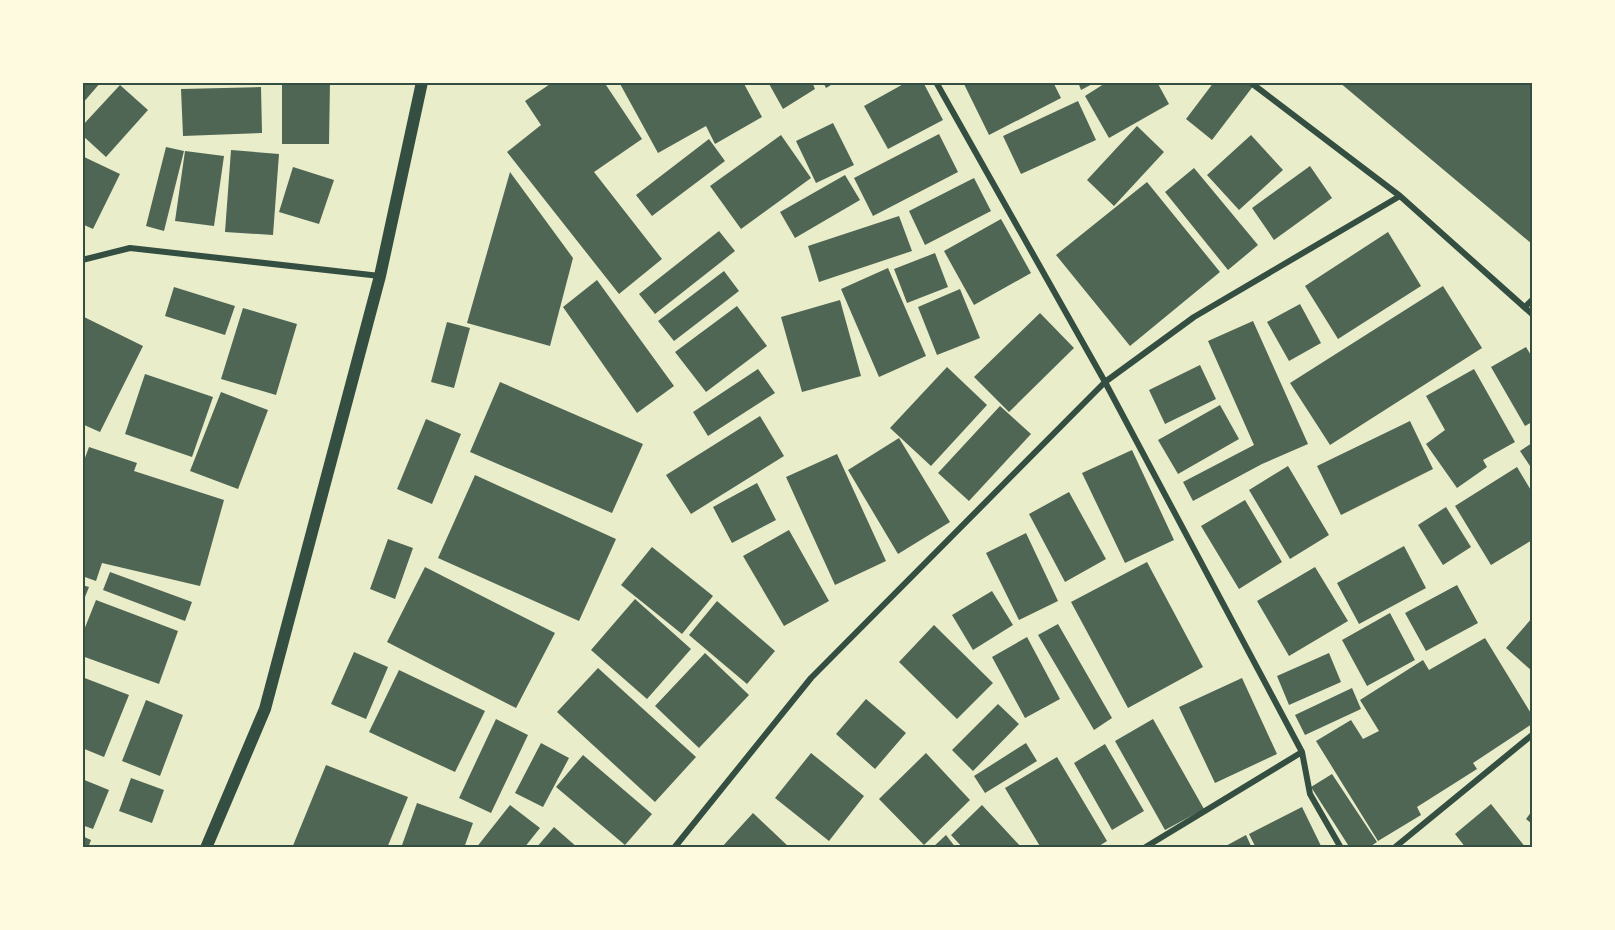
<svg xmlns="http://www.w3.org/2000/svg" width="1615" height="930" viewBox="0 0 1615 930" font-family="Ubuntu,sans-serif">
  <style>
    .building { fill: #4f6655 }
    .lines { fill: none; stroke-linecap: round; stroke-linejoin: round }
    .minor { stroke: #344e41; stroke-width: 6 }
    .secondary { stroke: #344e41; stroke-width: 12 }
    .neatline { fill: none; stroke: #344e41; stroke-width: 2 }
  </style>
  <rect width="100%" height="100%" fill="#e9edc9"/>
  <path class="building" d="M82 82H101L82 104Z
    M282 82H330L329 144H282Z
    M553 82H604L642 139 594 172 662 259 619 294 507 152 541 125 525 101Z
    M619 82H743L762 117 715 144 706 126 658 153Z
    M768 82H812L815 89 783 109Z
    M823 82H836L826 88Z
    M907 82H923L943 120 888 149 864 106Z
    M963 82H1053L1061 98 989 135Z
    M1078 82H1096L1081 90Z
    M1107 82H1157L1169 104 1109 138 1085 96Z
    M1214 82H1250L1254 85 1212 140 1186 119Z
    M1339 82 1532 84V244Z
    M120 85 148 110 106 157 82 135V126Z
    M261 87 262 133 183 136 181 89Z
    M1078 101 1096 140 1021 174 1003 136Z
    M833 123 854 165 816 183 796 141Z
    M1137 126 1164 152 1114 206 1087 180Z
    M939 134 958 172 873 216 854 178Z
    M781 135 811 178 741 229 710 186Z
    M1251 135 1283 170 1239 210 1207 175Z
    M709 139 725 161 652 216 636 195Z
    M166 147 184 151 164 231 146 226Z
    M231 150 279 154 273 235 225 232Z
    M185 151 224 156 214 226 175 221Z
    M82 156 120 174 93 229 82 224Z
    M1310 166 1332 198 1274 240 1252 208Z
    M293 167 334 180 319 224 279 212Z
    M1194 168 1258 245 1228 270 1165 192Z
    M510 172 573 258 550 346 467 323Z
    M845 175 860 200 795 238 780 212Z
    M974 178 991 211 925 245 909 211Z
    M1147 182 1220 272 1130 346 1056 255Z
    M899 216 912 251 819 282 808 246Z
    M1001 219 1031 273 974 305 944 251Z
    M719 231 735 251 655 314 639 294Z
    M1388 232 1421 286 1338 339 1305 286Z
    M935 253 948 287 907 303 894 269Z
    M888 268 926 356 879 377 841 289Z
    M724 271 739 291 674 341 658 321Z
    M597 280 674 386 637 413 563 307Z
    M1443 286 1482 348 1330 445 1290 383Z
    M174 287 235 306 225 335 165 316Z
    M960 289 980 338 937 355 918 307Z
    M840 300 861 376 802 392 781 317Z
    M1300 304 1321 343 1289 361 1267 322Z
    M737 306 767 346 706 392 675 352Z
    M243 308 297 324 276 395 221 379Z
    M1040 313 1074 348 1009 412 974 377Z
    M82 316 143 346 100 432 82 424Z
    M1253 321 1308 444 1262 464 1193 501 1183 482 1254 445 1208 341Z
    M447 322 470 328 454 388 431 382Z
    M1526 347 1532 357V422L1525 426 1491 367Z
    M1200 365 1216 399 1165 424 1149 390Z
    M947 367 987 405 931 466 890 428Z
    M758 369 775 393 708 436 693 412Z
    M1474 369 1515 442 1483 460 1487 467 1457 488 1426 444 1445 430 1426 396Z
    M145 374 213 397 192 457 125 434Z
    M500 382 643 444 612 513 470 452Z
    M221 392 268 410 238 489 190 471Z
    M1220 405 1239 439 1178 474 1158 440Z
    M1000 406 1031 434 969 501 938 473Z
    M760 416 784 456 691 514 666 475Z
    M426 419 461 434 432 504 397 489Z
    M1410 421 1433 469 1341 515 1317 466Z
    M899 438 950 522 898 554 848 470Z
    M1532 443V469L1520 451Z
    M89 447 137 463 134 471 224 500 200 586 102 563 96 581 82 576V466Z
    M1132 450 1174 540 1125 563 1082 473Z
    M837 454 886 561 835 585 786 477Z
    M1288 466 1329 535 1290 559 1249 490Z
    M1517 467 1532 492V540L1491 565 1455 506Z
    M475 475 616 539 579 621 438 558Z
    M757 483 776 520 732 543 713 507Z
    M1069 492 1106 559 1065 582 1029 514Z
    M1245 500 1282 562 1239 589 1201 526Z
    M1446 507 1471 547 1443 565 1418 525Z
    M789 530 829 601 784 626 743 556Z
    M1026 533 1058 601 1019 620 986 553Z
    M388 539 413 548 395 599 370 589Z
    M1404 546 1426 588 1359 624 1337 583Z
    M652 547 713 596 682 634 621 585Z
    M1147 562 1203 667 1128 708 1071 602Z
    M425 567 555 633 516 708 387 642Z
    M1315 567 1348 621 1289 656 1257 601Z
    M110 572 192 602 185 621 103 590Z
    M82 585 89 587 83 602H82Z
    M1457 585 1478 623 1426 651 1405 613Z
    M992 591 1013 625 973 650 952 615Z
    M635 599 691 649 647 699 591 650Z
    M96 600 178 631 159 684 82 656V635Z
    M717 601 775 651 747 684 689 635Z
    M1390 613 1415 660 1367 686 1342 640Z
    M1532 618V671L1506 648Z
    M1058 624 1112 718 1094 730 1038 635Z
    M934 625 993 683 957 719 899 662Z
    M1027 637 1060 699 1025 718 992 657Z
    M1485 638 1532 715V724L1473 763 1477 769 1417 807 1421 815 1378 841 1316 741 1351 720 1363 739 1379 731 1360 700 1423 660 1429 670Z
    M354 652 388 667 366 719 331 704Z
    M705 653 749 695 699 748 655 706Z
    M1329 653 1341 682 1289 705 1277 676Z
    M598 668 696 757 655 802 557 712Z
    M399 670 485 711 455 772 369 732Z
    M82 677 129 695 104 757 82 748Z
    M1242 678 1277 754 1215 783 1179 707Z
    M1352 688 1361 709 1305 735 1295 715Z
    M866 699 906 733 875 769 836 734Z
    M146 700 183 715 160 776 122 761Z
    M998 704 1019 724 973 771 952 750Z
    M496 719 528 735 491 813 459 798Z
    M1153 719 1204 809 1165 830 1115 741Z
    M541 743 569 758 543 807 515 793Z
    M1026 743 1037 761 985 793 974 776Z
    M1105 744 1144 811 1112 830 1074 763Z
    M811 753 864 796 829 841 775 798Z
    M926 753 970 800 924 845 879 799Z
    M583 755 652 814 625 845 556 787Z
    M1057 757 1107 841 1096 848H1041L1005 788Z
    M326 765 408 797 387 848H292Z
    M1332 774 1377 842 1368 848H1350L1311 787Z
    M131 778 164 790 152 823 119 811Z
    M82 779 109 790 93 829 82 825Z
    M417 803 473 823 464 848H401Z
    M1491 804 1526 848H1466L1455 834Z
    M510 805 540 828 524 848H476Z
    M982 805 1022 848H963L951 835Z
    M1302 807 1322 848H1256L1249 834Z
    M1532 811V824L1526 819Z
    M753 813 790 848H721Z
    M554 827 578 848H536Z
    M946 835 956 848H932Z
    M1246 835 1252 848H1222Z
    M82 836 91 840 88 848H82Z"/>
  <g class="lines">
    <path class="minor" d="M936 82 1105 382 1302 752 1310 794 1341 848
      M1250 82 1400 196 1532 314
      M82 260 130 248 380 276
      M1525 307 1532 300
      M674 848 811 678 1105 382 1194 317 1400 196
      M1144 848 1302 752
      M1394 848 1532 735"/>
    <path class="secondary" d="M206 848 265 709 380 276 422 82"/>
  </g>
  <rect width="1615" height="930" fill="none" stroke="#fefae0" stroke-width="168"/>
  <rect x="84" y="84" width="1447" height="762" class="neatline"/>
</svg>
